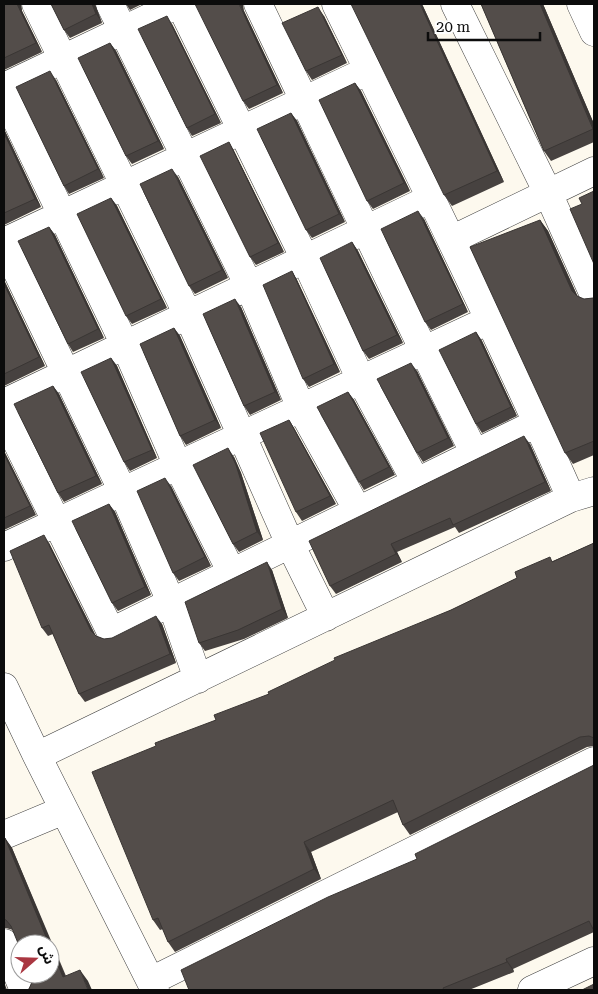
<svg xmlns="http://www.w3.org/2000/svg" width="598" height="994" viewBox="0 0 598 994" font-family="'Roboto Serif','Noto Sans Arabic',serif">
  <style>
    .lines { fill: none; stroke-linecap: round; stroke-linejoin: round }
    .minor-casing { stroke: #3f3f3f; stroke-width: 29 }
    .minor { stroke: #fff; stroke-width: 28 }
    .wall { fill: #474240 }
    .shaded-wall { fill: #3a3634 }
    .building { fill: #534d4a; stroke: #3a3634 }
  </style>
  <rect width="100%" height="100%" fill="#fdf9ee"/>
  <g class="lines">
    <defs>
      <path id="minor" d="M36 4 188 315 290 544 326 617
        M110 4 249 286 301 408 358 511
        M180 4 305 259 361 380 416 482
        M258 4C330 154 400 305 475 454
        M336 4C416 167 497 331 571 498
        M455 4 548 193 594 295
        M581 4 594 32
        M4 87 178 4
        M4 94 125 345 178 466 232 573
        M451 240 594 171
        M4 242 369 70
        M4 244 123 492 171 602 198 679
        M4 403 432 198
        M4 416 111 632 537 423
        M4 547 489 320
        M4 687 37 756 155 990
        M37 756 571 498 594 491
        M4 835 64 810
        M4 943 24 990
        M151 981 594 761
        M532 990 594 961"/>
    </defs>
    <use href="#minor" class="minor-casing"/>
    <use href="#minor" class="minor"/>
  </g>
  <path class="wall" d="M4 4H21L22 11 42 52 4 70Z
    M51 4H95L102 23 70 38 64 30Z
    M126 4H142L130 10Z
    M422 4 504 182 452 206 444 195Z
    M481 4H543L594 124V142L551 161 544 151Z
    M244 11 283 93 249 109 243 101Z
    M324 16 347 63 312 80 306 71Z
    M172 24 221 123 192 136 187 128Z
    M110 43 116 51 164 149 132 164 126 156Z
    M56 80 104 178 69 194 64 186Z
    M355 83 361 91 410 191 373 209 367 201Z
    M291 113 297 121 345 222 312 238 306 230Z
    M4 129 41 207 4 225Z
    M229 142 234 151 284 252 256 265 250 257Z
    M178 177 228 278 195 294 189 286Z
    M111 198 117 206 167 308 132 324 126 316Z
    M424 219 468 312 431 330 425 322Z
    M540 220 548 231 578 297 584 299 593 298 594 297V455L573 464 565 453Z
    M49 227 55 235 104 338 73 352 68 344Z
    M352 242 358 251 403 343 369 359 363 351Z
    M292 271 297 280 340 372 309 387 303 379Z
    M4 280 45 366 4 386Z
    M241 307 281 400 250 415 244 406Z
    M174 328 180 336 221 428 186 445 180 436Z
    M476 332 482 341 517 416 482 433 476 424Z
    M111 358 117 366 157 458 130 471 124 462Z
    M417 371 454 446 423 462 417 453Z
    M53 386 59 394 102 484 64 502 58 493Z
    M348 392 354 400 395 475 364 490 359 482Z
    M289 420 294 428 336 504 302 521 296 512Z
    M530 444 551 491 459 533 455 527 397 552 402 562 336 594 330 586Z
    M4 451 36 515 4 530Z
    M234 457 241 473 263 540 239 552 233 544Z
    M171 486 211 566 179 581 173 573Z
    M109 504 115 512 151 595 118 611 112 603Z
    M49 543 96 636 104 639 112 638 162 624 176 663 85 702 79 694 53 634 48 636 42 628Z
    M594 543V746L587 747 410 835 403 825 398 812 311 852 321 879 175 952 168 942 163 929 160 930 153 920 156 746 216 720 269 694 451 610 553 561Z
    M272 570 288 618 244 639 205 651 199 643Z
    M594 765V932L513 969 514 972 469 990H189L417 859Z
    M4 838H5L12 848 66 976 88 981 29 989 32 982 31 974 13 930 6 928H4Z"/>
  <path class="shaded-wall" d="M17 4H21L22 11 42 52 36 43Z
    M92 4H95L102 23 96 14Z
    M239 4H243L244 11 283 93 277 85Z
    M420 4H422L504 182 497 171Z
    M540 4H543L594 124V130Z
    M318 7 324 16 347 63 342 55Z
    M167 16 172 24 221 123 215 114Z
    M110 43 116 51 164 149 158 141Z
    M50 71 56 80 104 178 98 169Z
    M355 83 361 91 410 191 404 183Z
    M291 113 297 121 345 222 339 214Z
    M4 129 41 207 35 199 4 133Z
    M229 142 234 151 284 252 278 243Z
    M172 169 178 177 228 278 222 270Z
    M111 198 117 206 167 308 161 299Z
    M418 211 424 219 468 312 463 304Z
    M540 220 548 231 580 302 572 291Z
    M49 227 55 235 104 338 98 329Z
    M352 242 358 251 403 343 397 335Z
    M292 271 297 280 340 372 334 364Z
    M4 280 45 366 39 357 4 284Z
    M235 299 241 307 281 400 275 392Z
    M174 328 180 336 221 428 215 420Z
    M476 332 482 341 517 416 511 407Z
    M111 358 117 366 157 458 152 450Z
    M411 363 417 371 454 446 448 438Z
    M53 386 59 394 102 484 96 476Z
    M348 392 354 400 395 475 389 467Z
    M289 420 294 428 336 504 330 496Z
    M524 436 530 444 551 491 545 482Z
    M228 448 234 457 241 473 263 540 257 532Z
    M4 451 36 515 30 506 4 454Z
    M165 478 171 486 211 566 205 557Z
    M109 504 115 512 151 595 145 587Z
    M44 535 49 543 97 639 91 631Z
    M391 544 397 552 402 562 396 554Z
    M267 562 272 570 288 618 282 609Z
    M156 616 162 624 176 663 170 654Z
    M5 838 12 848 70 988 63 977 50 946V944H49Z
    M304 842 311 852 321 879 314 869Z
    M506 959 513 969 514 972 507 962Z
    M80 970 88 981 92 990H88Z
    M4 982 7 990H5L4 988Z"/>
  <path class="building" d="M4 4H17L36 43 4 58Z
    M51 4H92L96 14 64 30Z
    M195 4H239L277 85 243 101Z
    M351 4H420L497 171 444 195Z
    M481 4H540L593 129 544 151Z
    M318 7 342 55 306 71 282 23Z
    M167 16 215 114 187 128 138 29Z
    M110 43 158 141 126 156 78 58Z
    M50 71 98 169 64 186 16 87Z
    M355 83 404 183 367 201 319 100Z
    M291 113 339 214 306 230 257 129Z
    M4 133 35 199 4 213Z
    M229 142 278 243 250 257 200 156Z
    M172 169 222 270 189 286 140 184Z
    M594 191V264L570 209 582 204 579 198Z
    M111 198 161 299 126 316 77 214Z
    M418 211 463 304 425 322 381 229Z
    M540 220 572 291 577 296 584 299 593 298 594 297V441L565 453 470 247Z
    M49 227 98 329 68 344 18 241Z
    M352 242 397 335 363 351 320 258Z
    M292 271 334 364 303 379 263 285Z
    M4 284 39 357 4 374Z
    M235 299 275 392 244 406 203 314Z
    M174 328 215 420 180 436 140 344Z
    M476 332 511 407 476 424 439 350Z
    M111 358 152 450 124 462 81 372Z
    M411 363 448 438 417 453 377 379Z
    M53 386 96 476 58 493 14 404Z
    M348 392 389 467 359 482 317 407Z
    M289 420 330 496 296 512 260 433Z
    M524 436 545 482 453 525 450 518 391 544 396 554 330 586 309 541Z
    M228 448 236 465 257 532 233 544 193 465Z
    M4 454 30 506 4 518Z
    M165 478 205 557 173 573 137 491Z
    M109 504 145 587 112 603 72 521Z
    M44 535 91 631 96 636 104 639 112 638 156 616 170 654 79 694 49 625 42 628 10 551Z
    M594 543V738L589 736 580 737 403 825 393 800 304 842 314 869 168 942 158 918 153 920 92 772 156 746 155 743 216 720 214 715 269 694 268 692 335 660 334 658 451 610 517 578 515 572 550 557 552 562Z
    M267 562 282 609 238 630 199 643 185 602Z
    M594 765V928L593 929 589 921 506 959 507 962 443 988 444 990H189L181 970 328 897 417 859 415 854Z
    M4 838H5L49 944H20V948L11 926 6 920 4 919Z
    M50 946 63 977 80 970 88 990H27L29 989 32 982 31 974H50Z
    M594 984V990H582Z"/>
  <rect width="598" height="994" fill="none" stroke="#0c0c0c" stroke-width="10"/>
  <g transform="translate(35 959) rotate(70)"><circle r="24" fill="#ffffff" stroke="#9e9e9e"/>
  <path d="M0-4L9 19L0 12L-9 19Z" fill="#aa3741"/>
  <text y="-8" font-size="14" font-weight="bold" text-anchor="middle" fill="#0c0c0c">ش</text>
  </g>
  <path d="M428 32v8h112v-8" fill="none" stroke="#0c0c0c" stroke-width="2.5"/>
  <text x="436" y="32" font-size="15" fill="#0c0c0c" stroke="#ffffff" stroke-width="4" paint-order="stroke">20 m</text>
</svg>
